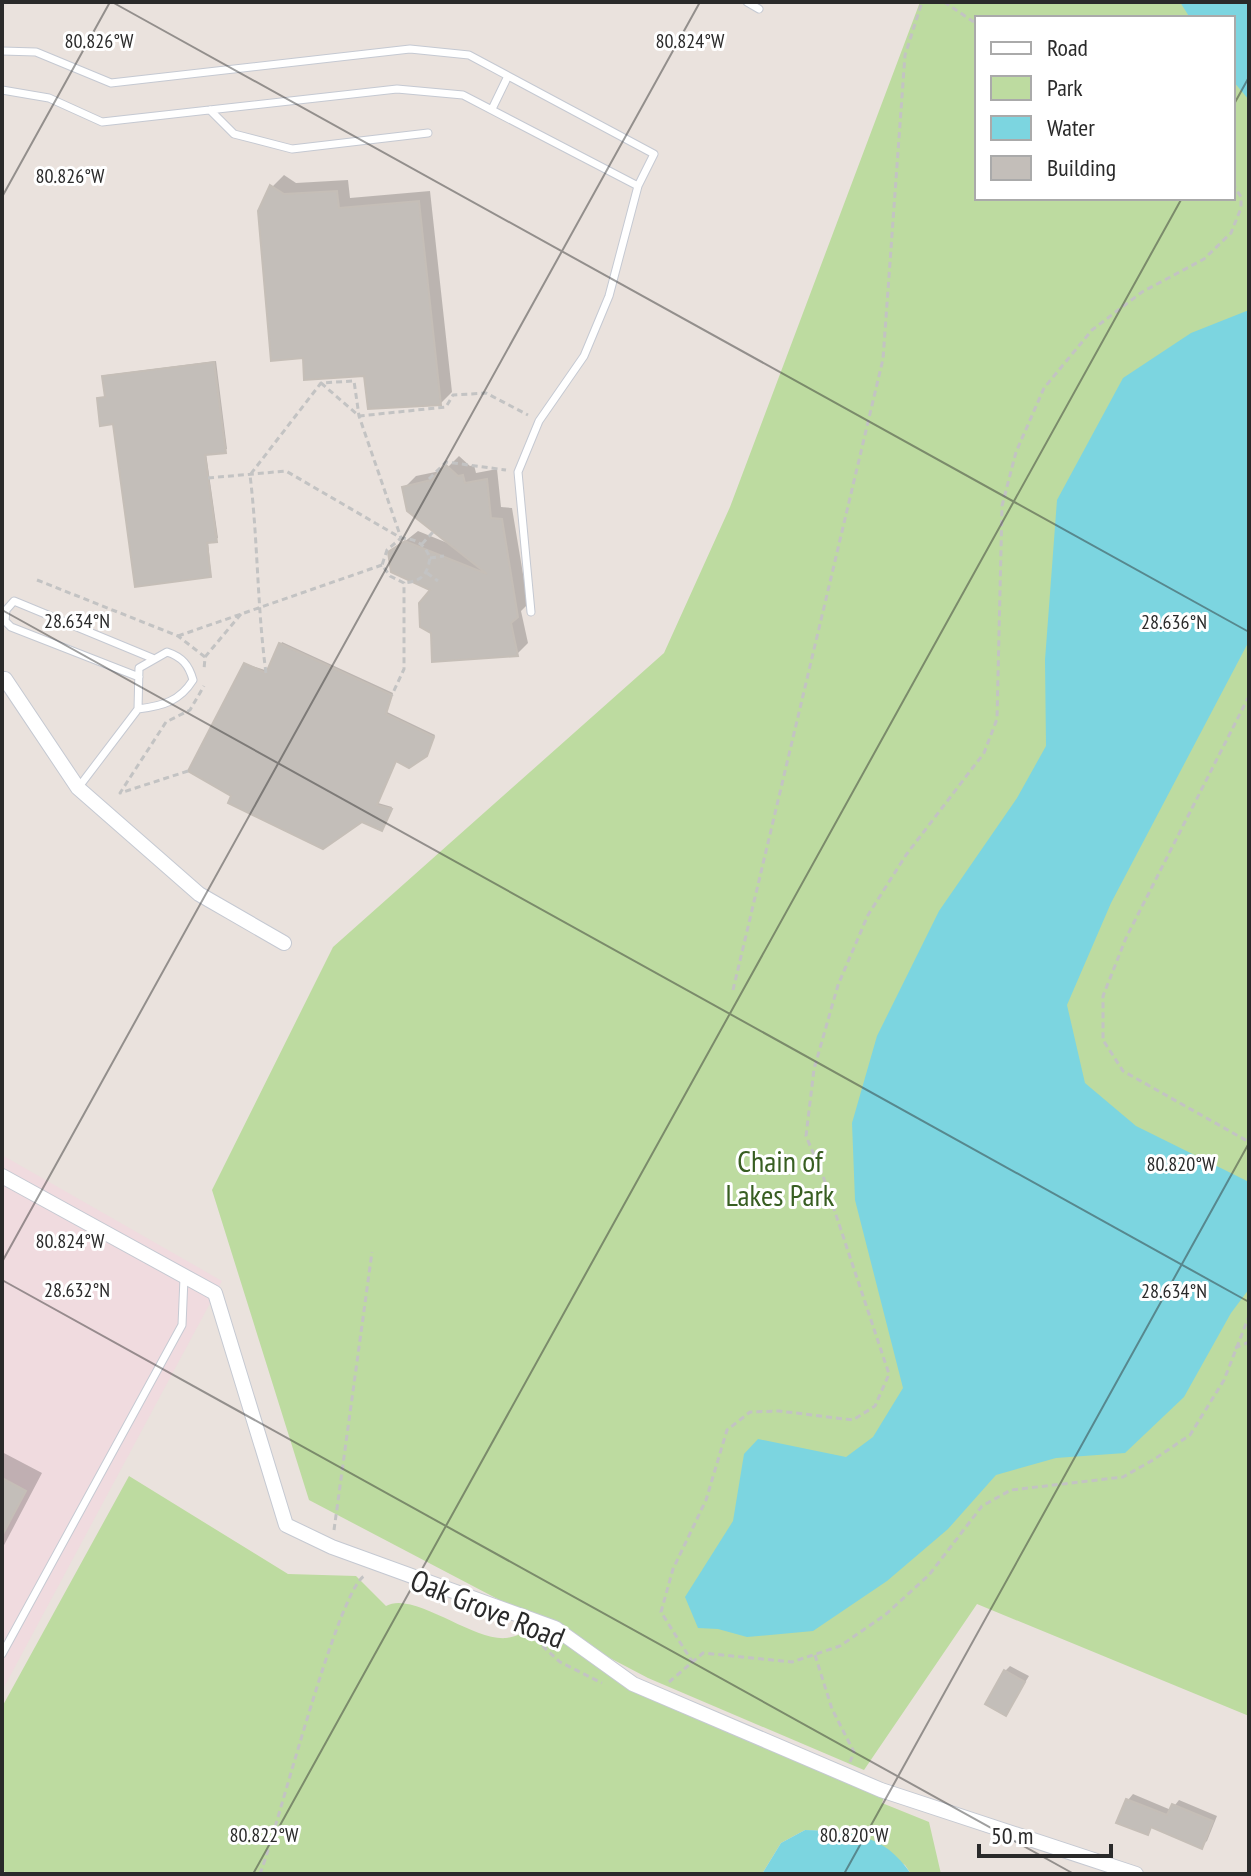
<svg xmlns="http://www.w3.org/2000/svg" width="1251" height="1876" viewBox="0 0 1251 1876" font-family="'PT Sans Narrow',sans-serif">
  <style>
    .medical { fill: #f0dbdf }
    .green { fill: #bddba0; fill-rule: evenodd }
    .water { fill: #7cd5e0 }
    .shadow { fill: #0003 }
    .building { fill: #c3beb9; stroke: #c5beb7; stroke-width: 2 }
    .lines { fill: none; stroke-linecap: round; stroke-linejoin: round }
    .lane-casing { stroke: #c5c9d2; stroke-width: 9 }
    .street-casing { stroke: #c5c9d2; stroke-width: 16 }
    .path { stroke: #c3c3c3; stroke-width: 3; stroke-dasharray: 6 4; stroke-linecap: butt }
    .lane { stroke: #fff; stroke-width: 7 }
    .street { stroke: #fff; stroke-width: 14 }
    .ticks { fill: none; stroke: #2a2a2a; stroke-width: 2; stroke-opacity: 0.45 }
    .labels { text-anchor: middle; dominant-baseline: central; stroke-width: 6; stroke-linejoin: round; paint-order: stroke }
    .park-label { font-size: 30px; fill: #385e22; stroke: #fff }
    .street-label { font-size: 30px; fill: #2a2a2a; stroke: #fff }
    .ticks-label { font-size: 20px; text-anchor: middle; fill: #2a2a2a; stroke: #fff; stroke-width: 6; stroke-linejoin: round; paint-order: stroke }
  </style>
  <rect width="100%" height="100%" fill="#eae2dd"/>
  <path class="medical" d="M2 1155 222 1281 2 1691Z"/>
  <path class="green" d="M920 2H1249V1716L977 1604 864 1770 648 1678 309 1500 212 1190 333 947 664 653 730 507ZM977 18H1233V198H977Z
    M129 1476 288 1574 356 1576 386 1606C413 1590 472 1641 506 1638 516 1637 527 1631 537 1628L644 1686 887 1789 882 1803 929 1822 941 1874H911L905 1865 847 1832 805 1830 781 1843 762 1874H9L2 1870V1707Z"/>
  <path class="water" d="M1180 2H1249V100L1233 81V18H1190Z
    M1249 310V641L1111 903 1067 1005 1085 1083 1136 1126 1249 1182V1289L1231 1313 1184 1397 1125 1453 1056 1458 996 1475 948 1529 887 1581 813 1631 747 1637 718 1629 698 1628 685 1597 733 1521 744 1454 758 1439 846 1457 873 1437 903 1388 855 1200 852 1123 877 1036 939 911 1017 798 1046 746 1045 660 1057 500 1123 378 1191 333Z
    M805 1830C850 1832 884 1833 911 1874H762L781 1843Z"/>
  <path class="shadow" d="M284 175 296 183 348 180 350 198 430 191 452 392 441 403 304 355 272 187Z
    M216 361 227 449 206 453 218 538 208 541 211 575 99 399 106 396V375Z
    M459 456 470 466 474 465 476 473 497 469 501 507 512 508 528 604 521 611 528 643 517 654 390 553 418 531 450 544 404 488 416 476 445 470Z
    M282 642 393 693 387 712 435 735 426 755 396 759 378 803 392 807 383 827 246 664 268 671Z
    M2 1452 42 1473 2 1549Z
    M1010 1666 1029 1676 1006 1713 1005 1671Z
    M1133 1794 1171 1810 1179 1800 1217 1816 1207 1841 1201 1846 1152 1826 1147 1833 1128 1800Z"/>
  <path class="building" d="M270 185 284 194 337 191 339 208 419 201 441 405 368 409 364 376 304 380 303 358 271 361 258 211Z
    M214 362 226 453 205 455 217 542 207 543 211 577 135 587 113 424 100 426 97 398 105 397 102 376Z
    M446 465 458 476 463 475 465 483 487 479 491 518 502 519 518 617 511 623 518 656 432 662 431 633 420 627 419 603 430 590 391 572 388 552 405 541 487 574 407 511 402 487 431 480Z
    M279 643 392 695 386 714 434 737 427 756 409 768 396 761 377 805 392 809 382 831 362 822 323 849 228 803 231 796 188 771 244 663 266 673Z
    M2 1478 26 1491 2 1536Z
    M1004 1670 1025 1682 1006 1716 985 1704Z
    M1126 1799 1167 1815 1172 1804 1213 1821 1202 1849 1151 1827 1148 1835 1116 1823Z"/>
  <g class="lines">
    <defs>
      <path id="lane" d="M747 2 759 9
        M2 51 36 52 111 83 410 49 469 55 654 154 638 186 609 296 584 356 539 421 518 472 531 612
        M2 90 49 98 102 122 397 89 463 95 638 186
        M492 109 508 76
        M210 110 234 134 292 149 428 133
        M139 677 11 627 5 621 6 610 14 601 152 658
        M78 788 138 709 139 668 167 652C182 657 189 665 193 680 180 701 163 706 138 709
        M2 1654 182 1325 184 1278"/>
      <path id="street" d="M2 683 5 679 78 788 199 894 284 943
        M2 1176 215 1293 286 1525 332 1547 555 1628 633 1684 881 1790 1136 1874"/>
    </defs>
    <use href="#lane" class="lane-casing"/>
    <use href="#street" class="street-casing"/>
    <path class="path" d="M944 2 977 24
      M321 383 359 416 446 407 453 395 486 393 528 415
      M208 478 286 471 401 538C416 539 424 543 430 558 427 575 422 581 404 583
      M429 479 446 462 506 470
      M422 544 433 532
      M430 558 444 556
      M427 573 438 581
      M37 580 178 636 205 657 204 670
      M178 636 382 565
      M205 657 241 614
      M266 673C257 606 258 541 250 475L321 383 354 381 359 416 401 538 387 550 382 565 390 576 404 583V669L392 695
      M1249 696 1126 938 1103 996V1040L1123 1071 1249 1142
      M188 771 120 793 166 722 190 710 204 686
      M733 990 883 359 905 55 922 2
      M1235 1348 1249 1342
      M334 1530 372 1252
      M535 1639 560 1662 602 1683
      M815 1655 832 1709 854 1752 850 1762
      M693 1663 661 1612 673 1569 706 1500 727 1430 750 1412 779 1411 853 1420 875 1406 889 1374 823 1176 806 1136 814 1069 838 985 868 915 906 855 984 753 997 719 1002 506 1016 452 1044 388 1092 330 1142 292 1204 259 1231 233 1241 208V197L1233 184
      M669 1682 703 1653 792 1662 840 1646 885 1615 929 1575 982 1506 1011 1490 1123 1477 1153 1460 1190 1435 1224 1380 1249 1316
      M260 1874C278 1827 337 1593 364 1576"/>
    <use href="#lane" class="lane"/>
    <use href="#street" class="street"/>
  </g>
  <path class="ticks" d="M112 2 1249 632M1233 106 1249 77M2 197 110 2M2 610 1249 1302M2 1262 700 2M2 1280 1074 1874M253 1874 1182 198M844 1874 1249 1143"/>
  <g class="labels">
    <g class="park-label">
      <text x="780" y="1160">Chain of<tspan x="780" dy="34">Lakes Park</tspan></text>
    </g>
    <g class="street-label">
      <text transform="translate(488 1608) rotate(22)">Oak Grove Road</text>
    </g>
  </g>
  <g class="ticks-label">
    <text x="99" y="48">80.826°W</text>
    <text x="690" y="48">80.824°W</text>
    <text x="70" y="183">80.826°W</text>
    <text x="77" y="628">28.634°N</text>
    <text x="1174" y="629">28.636°N</text>
    <text x="1181" y="1171">80.820°W</text>
    <text x="70" y="1248">80.824°W</text>
    <text x="77" y="1297">28.632°N</text>
    <text x="1174" y="1298">28.634°N</text>
    <text x="264" y="1842">80.822°W</text>
    <text x="854" y="1842">80.820°W</text>
  </g>
  <rect width="1251" height="1876" fill="none" stroke="#2a2a2a" stroke-width="8"/>
  <rect x="975" y="16" width="260" height="184" fill="#ffffff" stroke="#aaaaaa" stroke-width="2"/>
  <rect x="991" y="42" width="40" height="12" fill="#ffffff" stroke="#aaaaaa" stroke-width="2"/>
  <text x="1047" y="56" font-size="24" fill="#2a2a2a">Road</text>
  <rect x="991" y="76" width="40" height="24" fill="#bddba0" stroke="#aaaaaa" stroke-width="2"/>
  <text x="1047" y="96" font-size="24" fill="#2a2a2a">Park</text>
  <rect x="991" y="116" width="40" height="24" fill="#7cd5e0" stroke="#aaaaaa" stroke-width="2"/>
  <text x="1047" y="136" font-size="24" fill="#2a2a2a">Water</text>
  <rect x="991" y="156" width="40" height="24" fill="#c3beb9" stroke="#aaaaaa" stroke-width="2"/>
  <text x="1047" y="176" font-size="24" fill="#2a2a2a">Building</text>
  <path d="M979 1844v12h132v-12" fill="none" stroke="#2a2a2a" stroke-width="4"/>
  <text x="991" y="1844" font-size="24" fill="#2a2a2a" stroke="#ffffff" stroke-width="6" paint-order="stroke">50 m</text>
</svg>
